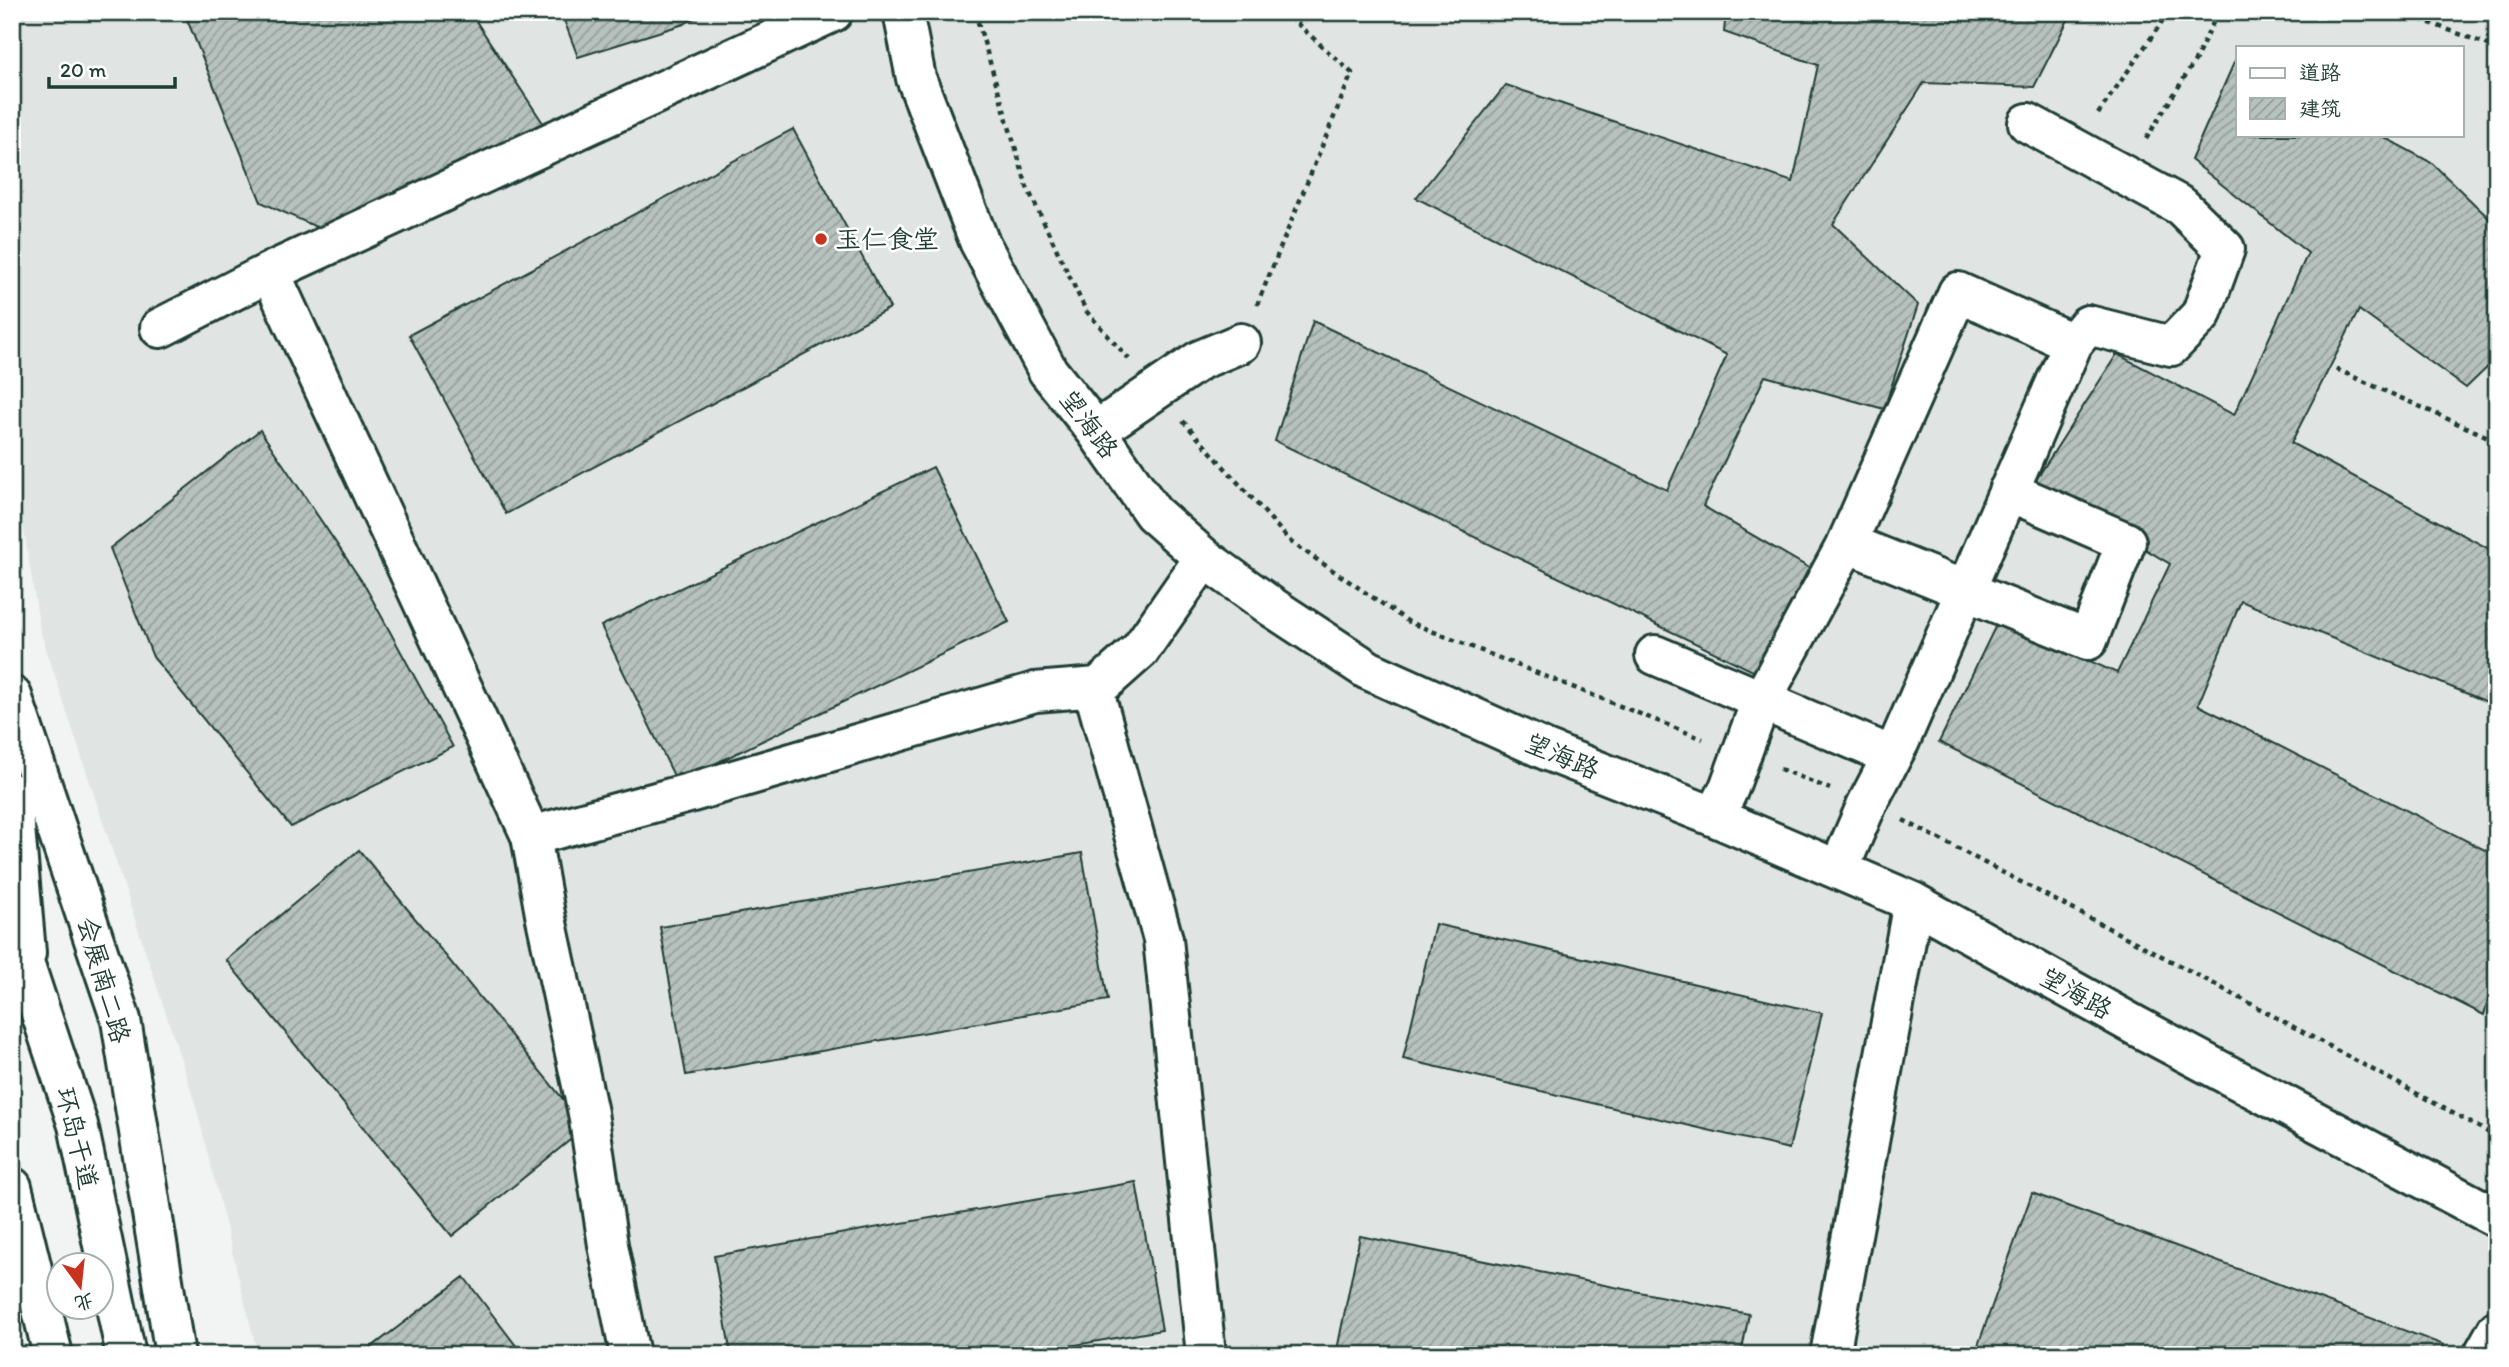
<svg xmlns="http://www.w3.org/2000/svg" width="2509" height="1367" viewBox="0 0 2509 1367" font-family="Itim,'LXGW WenKai TC',sans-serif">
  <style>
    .built { fill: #e0e4e3; fill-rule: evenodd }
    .building { fill: url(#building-hatch); stroke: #1f3d34; stroke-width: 2 }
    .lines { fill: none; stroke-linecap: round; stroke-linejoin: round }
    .street-casing { stroke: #1f3d34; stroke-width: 44 }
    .primary-casing { stroke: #1f3d34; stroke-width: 44 }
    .highway-casing { stroke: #1f3d34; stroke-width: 44 }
    .path { stroke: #1f3d34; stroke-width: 4.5; stroke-dasharray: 5 5; stroke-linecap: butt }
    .street { stroke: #fff; stroke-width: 38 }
    .primary { stroke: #fff; stroke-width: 38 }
    .highway { stroke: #fff; stroke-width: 38 }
    .poi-dot { fill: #c8321e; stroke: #fff; stroke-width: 2.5 }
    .labels { text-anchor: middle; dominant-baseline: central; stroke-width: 5; stroke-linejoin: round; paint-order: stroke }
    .poi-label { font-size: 26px; fill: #1f3d34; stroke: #fff; text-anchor: start }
    .street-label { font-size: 26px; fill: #1f3d34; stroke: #fff }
  </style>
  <defs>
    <pattern id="building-hatch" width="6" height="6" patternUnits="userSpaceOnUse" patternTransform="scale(1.75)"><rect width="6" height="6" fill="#b7c1bd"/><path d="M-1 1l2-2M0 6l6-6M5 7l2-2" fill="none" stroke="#949e9a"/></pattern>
  </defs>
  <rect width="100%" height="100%" fill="#f2f3f3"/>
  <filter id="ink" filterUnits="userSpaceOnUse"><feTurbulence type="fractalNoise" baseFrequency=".0143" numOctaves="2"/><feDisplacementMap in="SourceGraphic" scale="14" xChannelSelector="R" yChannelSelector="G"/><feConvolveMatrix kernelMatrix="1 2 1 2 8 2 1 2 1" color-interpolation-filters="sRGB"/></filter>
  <g filter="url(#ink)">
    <path class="built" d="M12 12H2497V1355H258L195 1102 40 630 12 455ZM2238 47H2462V135H2238Z"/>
    <path class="building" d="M184 12H470L547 129 325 231 261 202Z
      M561 12H704L684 24 578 57Z
      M1726 12H2072L2034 87 1924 83 1833 224 1918 305 1884 409 1765 376 1703 506 1809 568 1755 672 1275 441 1313 321 1667 490 1727 355 1416 198 1506 85 1793 182 1818 65 1724 32Z
      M2237 56 2238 135H2380L2432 163 2497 226V358L2466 388 2359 310 2291 443 2497 553V706L2241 601 2198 705 2497 856V967L2484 1015 1939 742 1998 621 2117 673 2170 564 2034 483 2117 354 2234 415 2308 253 2191 160Z
      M793 129 890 308 506 514 409 335Z
      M260 430 365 586 453 747 291 827 153 657 110 548Z
      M933 467 1009 622 677 782 601 626Z
      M359 850 586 1127 452 1236 226 960Z
      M1082 853 1108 1000 686 1075 660 927Z
      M1435 924 1822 1013 1789 1149 1403 1059Z
      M1136 1182 1162 1330 1018 1355H731L714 1256Z
      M2032 1193 2444 1345 2440 1355H1977L1975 1354Z
      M1360 1236 1749 1314 1741 1355H1336Z
      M464 1277 523 1355H361Z"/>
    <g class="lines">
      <defs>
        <path id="street" d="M903 12 916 78 979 241 1048 371 1096 431 1153 513 1204 558 1272 607 1368 670 1548 751 1715 817 1913 902 2136 1026 2497 1218
          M270 272 531 836 689 793 1035 692 1098 687
          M160 328 270 272 833 12
          M1096 431 1200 360 1241 343
          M2008 491 2126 542 2088 640 1847 543 1958 292 2073 343
          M1204 558 1140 650 1094 691 1163 939 1206 1355
          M1655 655 1892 756
          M1715 817 1729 788 1761 701 1847 543
          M531 836 545 914 588 1113 608 1245 630 1355
          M1839 869 1867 804 1900 741 2073 343 2088 325 2171 346 2201 315 2225 249 2181 206 2028 123
          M1830 1355 1913 902
          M2483 1355 2497 1330"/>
        <path id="primary" d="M12 696 121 1020 175 1355"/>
        <path id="highway" d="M12 793 26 953
          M12 926 78 1125 126 1355
          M12 1187 53 1355"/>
      </defs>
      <use href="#street" class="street-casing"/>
      <use href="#primary" class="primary-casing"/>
      <use href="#highway" class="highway-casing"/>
      <path class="path" d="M975 12 1027 187 1086 311 1129 359
        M1283 12 1292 19
        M2401 12 2497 48
        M2098 114 2169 12
        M2146 139 2196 59 2218 12
        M1257 305 1352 73 1292 19 1297 12
        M2336 369 2497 441
        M1183 421 1291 542 1409 622 1703 739
        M1780 769 1830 789
        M1903 820 2192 972 2497 1137"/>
      <use href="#street" class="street"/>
      <use href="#primary" class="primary"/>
      <use href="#highway" class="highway"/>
    </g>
  </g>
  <circle class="poi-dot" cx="821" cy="239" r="7"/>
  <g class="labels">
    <g class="poi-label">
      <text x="835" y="239">玉仁食堂</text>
    </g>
    <g class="street-label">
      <text transform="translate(1089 424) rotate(53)">望海路</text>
      <text transform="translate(1562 756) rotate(23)">望海路</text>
      <text transform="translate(104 980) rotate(74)">会展南二路</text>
      <text transform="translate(2076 993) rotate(29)">望海路</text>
      <text transform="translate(77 1138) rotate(76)">环岛干道</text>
    </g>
  </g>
  <rect width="2509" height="1367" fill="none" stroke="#fff" stroke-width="42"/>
  <rect x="21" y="21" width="2467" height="1325" fill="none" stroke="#1f3d34" stroke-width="2.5" filter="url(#ink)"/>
  <rect x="2236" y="46" width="228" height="91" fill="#ffffff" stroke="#a5b1ae" stroke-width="2"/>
  <rect x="2250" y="68" width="35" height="10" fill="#ffffff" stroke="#a5b1ae" stroke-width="2"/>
  <text x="2299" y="80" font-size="21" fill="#1f3d34">道路</text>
  <rect x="2250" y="98" width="35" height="21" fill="url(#building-hatch)" stroke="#a5b1ae" stroke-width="2"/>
  <text x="2299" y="116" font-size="21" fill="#1f3d34">建筑</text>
  <g transform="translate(80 1286) rotate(165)"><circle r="33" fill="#ffffff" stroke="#a5b1ae" stroke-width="2"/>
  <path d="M0-5L12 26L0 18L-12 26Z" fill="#c8321e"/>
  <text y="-10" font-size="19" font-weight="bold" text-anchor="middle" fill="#1f3d34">北</text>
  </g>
  <path d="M49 77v10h126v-10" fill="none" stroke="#1f3d34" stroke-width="3.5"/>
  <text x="60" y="77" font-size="21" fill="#1f3d34" stroke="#ffffff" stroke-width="5" paint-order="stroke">20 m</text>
</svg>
